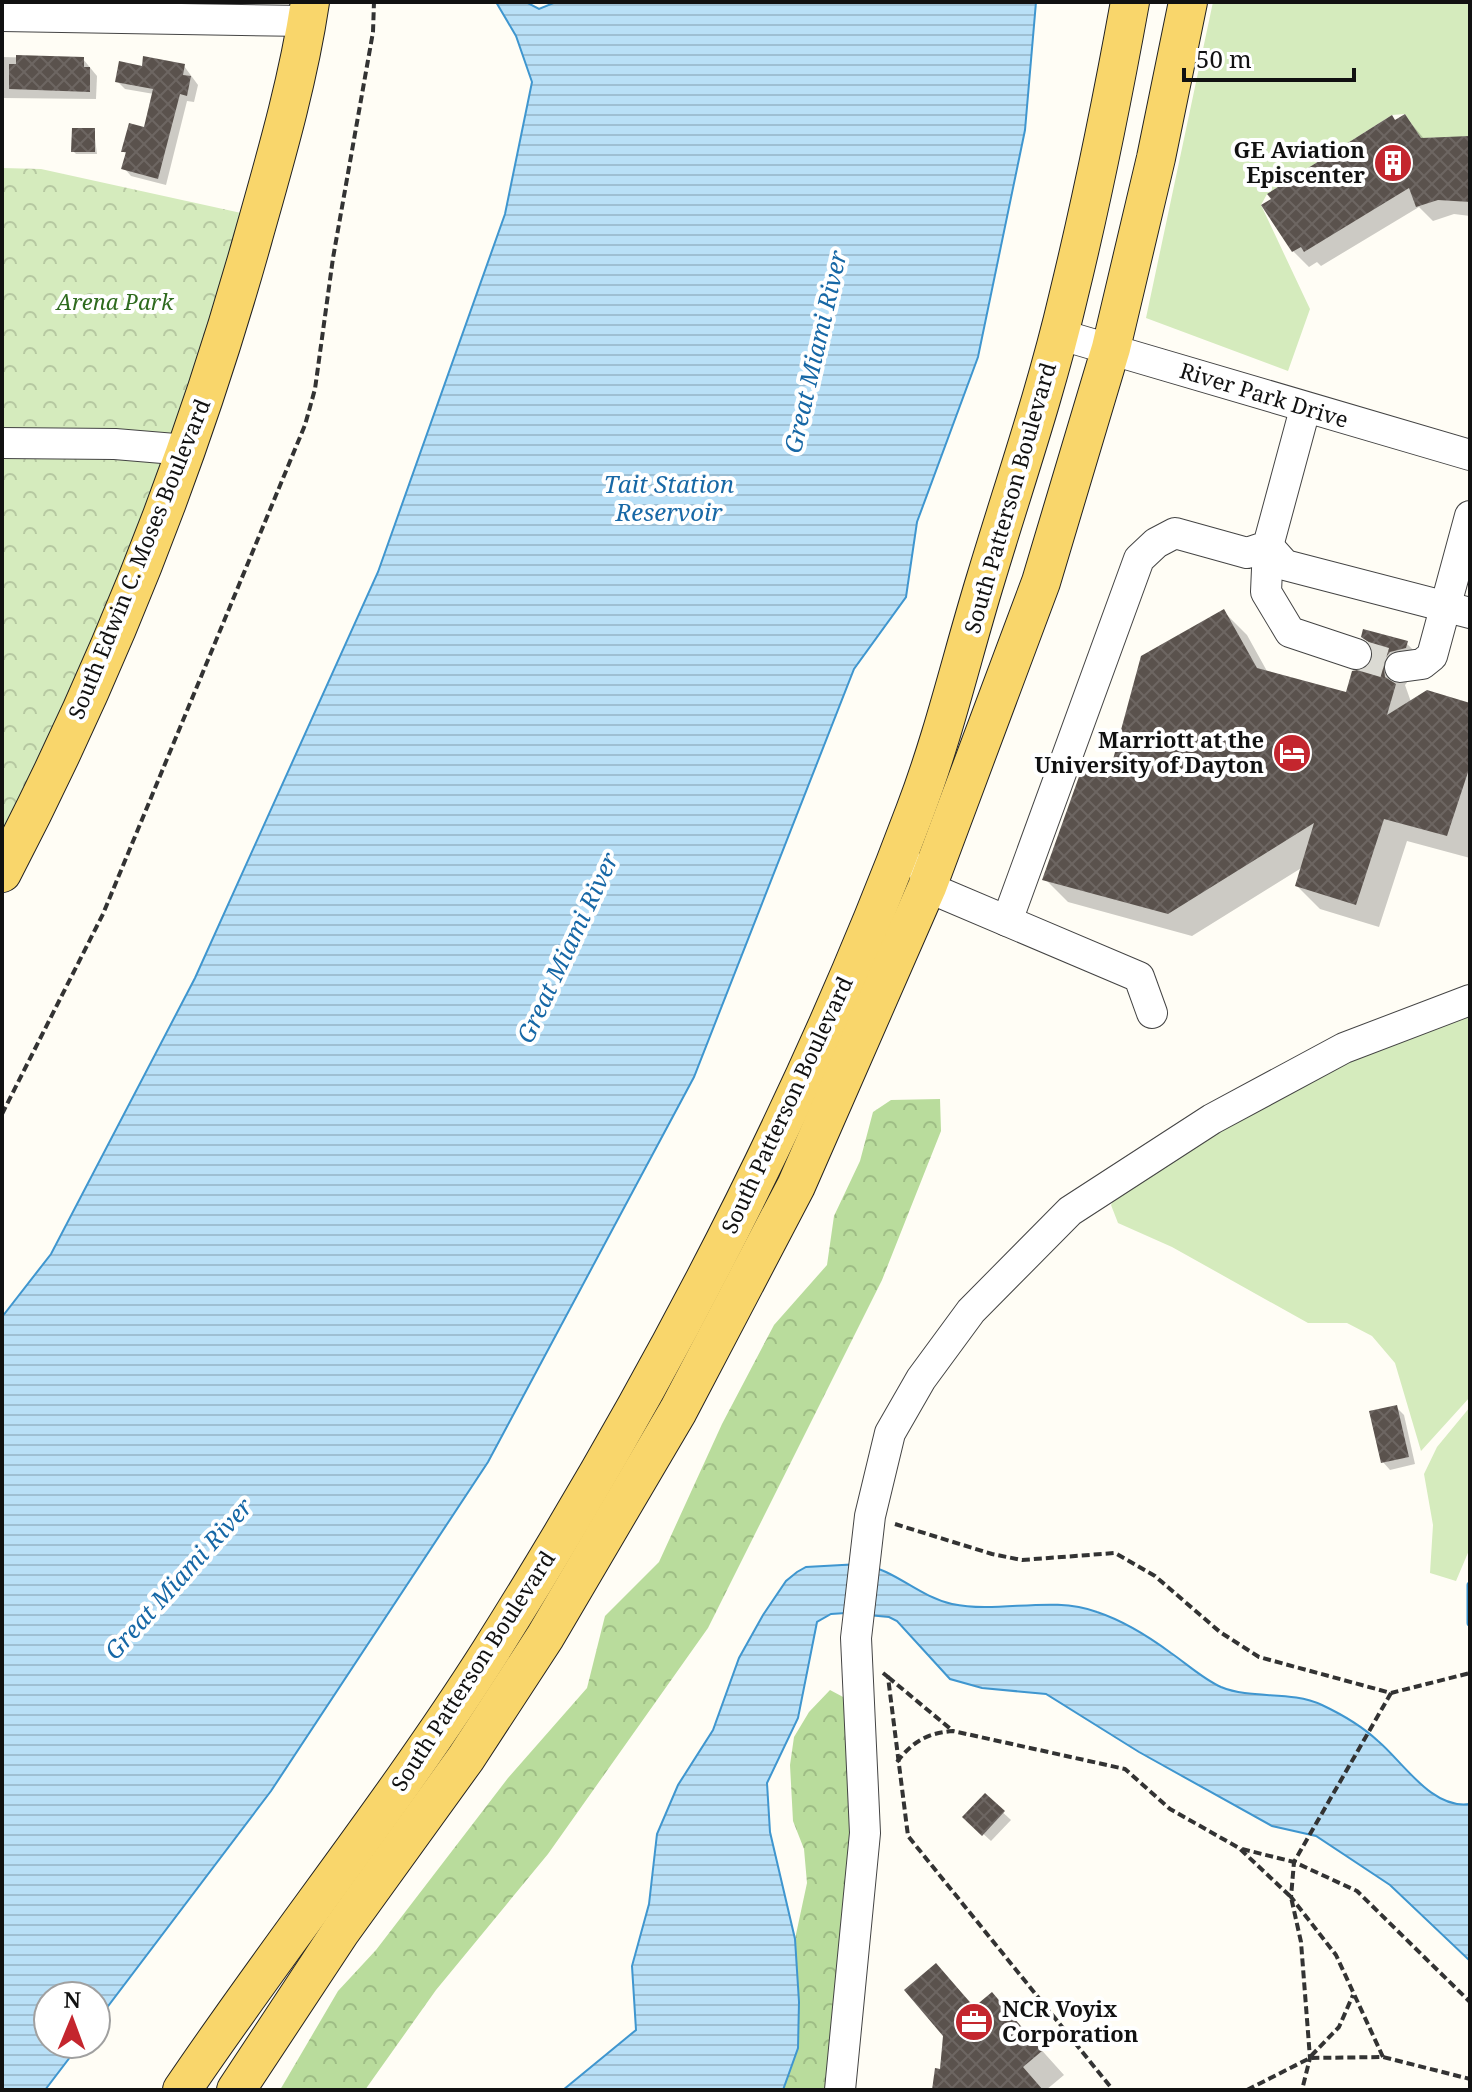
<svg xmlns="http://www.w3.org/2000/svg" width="1472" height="2092" viewBox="0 0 1472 2092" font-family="'Noto Serif',serif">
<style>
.grass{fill:#d5ebbd}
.forest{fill:url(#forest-crowns)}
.park{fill:url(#park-crowns)}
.water{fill:url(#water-rules);stroke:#3f96cf;stroke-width:2}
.shadow{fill:#0003}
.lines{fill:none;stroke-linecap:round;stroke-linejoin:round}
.stream{stroke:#3f96cf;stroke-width:7}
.building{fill:url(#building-cross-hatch)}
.minor-tunnel{stroke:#dbdad3;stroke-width:30;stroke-dasharray:30 15;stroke-linecap:butt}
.minor-casing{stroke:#444;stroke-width:32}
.major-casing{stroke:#222;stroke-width:40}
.path{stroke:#333;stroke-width:4;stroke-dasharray:8 4;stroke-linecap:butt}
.minor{stroke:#fff;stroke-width:30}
.major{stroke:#f9d66b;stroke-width:38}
.labels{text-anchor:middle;stroke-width:8;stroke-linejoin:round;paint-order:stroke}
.poi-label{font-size:22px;font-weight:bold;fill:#111;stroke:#fff;text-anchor:end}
.park-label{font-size:22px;font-style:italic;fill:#2f6b1f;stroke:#fff}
.street-label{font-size:22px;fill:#111;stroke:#fff}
.water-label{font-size:24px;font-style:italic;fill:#1768a6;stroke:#fff}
</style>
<defs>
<pattern id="forest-crowns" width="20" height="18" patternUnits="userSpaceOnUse" patternTransform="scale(2)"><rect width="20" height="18" fill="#b9dc9c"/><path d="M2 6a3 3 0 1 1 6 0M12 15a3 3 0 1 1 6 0" fill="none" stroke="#9ebc85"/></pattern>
<pattern id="park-crowns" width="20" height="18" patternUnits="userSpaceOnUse" patternTransform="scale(2)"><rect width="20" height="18" fill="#d5ebbd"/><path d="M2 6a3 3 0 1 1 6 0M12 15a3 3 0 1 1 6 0" fill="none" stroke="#b6c8a1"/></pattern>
<pattern id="water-rules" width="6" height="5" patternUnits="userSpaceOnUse" patternTransform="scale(2)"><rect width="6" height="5" fill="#b9e0f7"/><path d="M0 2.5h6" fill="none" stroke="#9ebfd3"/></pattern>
<pattern id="building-cross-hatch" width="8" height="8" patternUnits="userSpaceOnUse" patternTransform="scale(2)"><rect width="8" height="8" fill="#5a524d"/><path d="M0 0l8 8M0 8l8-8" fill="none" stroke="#6d6662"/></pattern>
</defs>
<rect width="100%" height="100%" fill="#fffdf5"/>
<!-- grass -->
<g class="grass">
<path d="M 1213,2 L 1470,2 L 1470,137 L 1421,138 L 1405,114 L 1392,115 L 1267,194 L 1261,205 L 1310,309 L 1288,371 L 1146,318 Z"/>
<path d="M 1470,1014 L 1470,1397 L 1421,1451 L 1395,1363 L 1372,1336 L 1347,1323 L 1308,1323 L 1172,1247 L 1118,1223 L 1111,1205 L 1121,1186 L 1347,1059 Z"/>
<path d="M 1470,1407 L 1470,1548 L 1456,1581 L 1430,1573 L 1433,1525 L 1424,1474 L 1437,1447 Z"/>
</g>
<!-- forest -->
<g class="forest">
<path d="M 940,1099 L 941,1131 L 882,1280 L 708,1628 L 548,1854 L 436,1990 L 365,2090 L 280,2090 L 338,1991 L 376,1950 L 508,1778 L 587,1688 L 605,1616 L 659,1562 L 722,1424 L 774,1325 L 827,1265 L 834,1216 L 860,1161 L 873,1112 L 891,1100 Z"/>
<path d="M 830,1690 L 845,1698 L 853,1863 L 828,2090 L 783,2090 L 798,2048 L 795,1939 L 807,1883 L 804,1849 L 793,1821 L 790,1765 L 794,1737 L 809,1712 Z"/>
</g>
<!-- park -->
<path class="park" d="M 2,168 L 41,169 L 259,217 L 2,873 Z"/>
<!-- water -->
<g class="water">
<path d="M 496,2 L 526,2 L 539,9 L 556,2 L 1036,2 L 1025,130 L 978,357 L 917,522 L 906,597 L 854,669 L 694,1077 L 488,1462 L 271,1791 L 96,2022 L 96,1996 L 48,1996 L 48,2044 L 80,2044 L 45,2090 L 2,2090 L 2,1317 L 51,1254 L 195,978 L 378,572 L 505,214 L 532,82 L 516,36 Z"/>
<path d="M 860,1564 C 895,1569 917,1596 952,1604 C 1000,1614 1051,1595 1097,1612 C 1124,1621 1148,1636 1171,1653 C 1187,1664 1203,1679 1221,1687 C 1253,1700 1290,1690 1322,1705 C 1341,1714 1363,1727 1378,1741 C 1403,1762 1432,1810 1470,1804 L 1470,1961 L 1390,1885 L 1316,1836 L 1272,1826 L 1139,1752 L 1046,1694 L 982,1688 L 950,1679 L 897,1621 L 889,1617 L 846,1613 L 831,1614 L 817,1622 L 798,1718 L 767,1783 L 770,1832 L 795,1939 L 799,2002 L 798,2048 L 783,2090 L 563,2090 L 636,2030 L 632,1966 L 649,1904 L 657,1834 L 678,1785 L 713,1730 L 739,1658 L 763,1615 L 786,1581 L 797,1572 L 806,1567 Z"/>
</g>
<!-- shadow -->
<g class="shadow">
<path d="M 2,57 L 83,59 L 97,76 L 96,99 L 2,98 Z"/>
<path d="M 184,66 L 198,85 L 194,102 L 187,101 L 166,185 L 131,176 L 124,168 L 127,155 L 123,151 L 145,129 L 154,94 L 125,89 L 117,81 L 143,68 Z"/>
<path d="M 1405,116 L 1425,140 L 1470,139 L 1470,216 L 1454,214 L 1433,221 L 1419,207 L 1321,266 L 1317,262 L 1309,267 L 1293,251 L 1396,122 Z"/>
<path d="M 94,130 L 97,154 L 76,154 L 73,151 Z"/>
<path d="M 1224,612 L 1247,635 L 1268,673 L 1347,694 L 1375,659 L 1406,643 L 1430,666 L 1413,675 L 1405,685 L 1411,702 L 1470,705 L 1470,858 L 1407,841 L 1379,927 L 1320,909 L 1297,886 L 1303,867 L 1192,936 L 1068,902 L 1045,879 Z"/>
<path d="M 1396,1407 L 1404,1415 L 1415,1464 L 1390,1470 L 1383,1462 Z"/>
<path d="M 985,1796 L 1011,1820 L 991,1841 L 965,1817 Z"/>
<path d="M 936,1966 L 976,2008 L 992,1995 L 1064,2075 L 1046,2090 L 934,2090 L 941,2071 L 945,2035 Z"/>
</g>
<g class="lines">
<!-- stream -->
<path class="stream" d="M 1470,1585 L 1470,1623"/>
</g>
<!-- building -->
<g class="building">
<path d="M 16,55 L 84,57 L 84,67 L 90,67 L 90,92 L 9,89 L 9,64 L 16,64 Z"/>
<path d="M 143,56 L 185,64 L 183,75 L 191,76 L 187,96 L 180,94 L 158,179 L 121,169 L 126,152 L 121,152 L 129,123 L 144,127 L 153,89 L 115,82 L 119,61 L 142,66 Z"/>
<path d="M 1405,114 L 1421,138 L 1470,136 L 1470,202 L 1438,200 L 1416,207 L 1409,188 L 1304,252 L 1301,247 L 1292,252 L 1261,205 L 1271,199 L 1267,194 L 1392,115 L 1395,120 Z"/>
<path d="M 72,128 L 95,128 L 95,152 L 71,152 Z"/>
<path d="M 1224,609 L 1257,668 L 1346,692 L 1352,671 L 1367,668 L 1373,659 L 1370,643 L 1361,637 L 1363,629 L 1408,641 L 1406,648 L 1390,652 L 1383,661 L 1385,677 L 1396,684 L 1387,715 L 1427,690 L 1470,703 L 1470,766 L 1447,836 L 1384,819 L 1356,905 L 1295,886 L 1314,823 L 1168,914 L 1042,880 L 1081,771 L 1108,778 L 1141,656 Z"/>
<path d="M 1397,1405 L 1409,1457 L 1381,1463 L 1369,1411 Z"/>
<path d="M 985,1793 L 1005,1811 L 982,1836 L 962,1817 Z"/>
<path d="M 936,1963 L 974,2007 L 992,1992 L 1042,2051 L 1023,2067 L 1043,2090 L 932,2090 L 935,2068 L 940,2069 L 943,2036 L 904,1990 Z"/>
</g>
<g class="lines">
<!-- minor-tunnel -->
<path class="minor-tunnel" d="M 1356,654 L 1400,667"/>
<defs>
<g id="minor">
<path d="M 2,16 L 307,21"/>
<path d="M 1058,334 L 1470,455"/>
<path d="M 2,443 L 115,444 L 187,450"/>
<path d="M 1268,546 L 1285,565 L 1470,613"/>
<path d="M 1268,546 L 1266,592 L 1290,632 L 1356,654"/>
<path d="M 1400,667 L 1422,664 L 1432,656 L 1470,516"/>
<path d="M 924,868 L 927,887 L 1139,977 L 1152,1013"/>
<path d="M 1007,921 L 1139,559 L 1156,543 L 1175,533 L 1247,553 L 1268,546 L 1305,409"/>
<path d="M 840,2090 L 865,1833 L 856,1638 L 870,1516 L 890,1433 L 921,1379 L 971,1311 L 1070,1211 L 1212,1119 L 1344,1048 L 1470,1000"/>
</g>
<g id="major">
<path d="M 2,873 C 107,672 192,456 253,238 C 275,160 298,82 310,2"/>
<path d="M 182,2090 C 282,1942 394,1803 490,1652 C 657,1387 805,1105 915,811 C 944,735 962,656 986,578 C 1014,485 1046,392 1068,298 C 1092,200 1112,101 1130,2"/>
<path d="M 236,2090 L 341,1931 L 466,1758 L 545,1637 L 678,1411 L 796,1186 L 927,887 L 1041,582 L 1111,348 L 1156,158 L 1188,2"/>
</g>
</defs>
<!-- minor casing -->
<use href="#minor" class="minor-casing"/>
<!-- major casing -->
<use href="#major" class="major-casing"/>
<!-- path -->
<g class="path">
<path d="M 2,1114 L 103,914 L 305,425 L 315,389 L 333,258 L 373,32 L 374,2"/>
<path d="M 895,1524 L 992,1554 L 1022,1560 L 1115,1553 L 1155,1576 L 1220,1632 L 1259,1657 L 1391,1693 L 1470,1673"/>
<path d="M 883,1673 L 888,1677 L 908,1836 L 1113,2090"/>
<path d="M 888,1677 L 953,1731"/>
<path d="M 897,1762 C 912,1742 927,1733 953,1731 L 1125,1769 L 1170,1809 L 1239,1848 L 1291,1897 L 1301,1942 L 1310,2058 L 1302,2090"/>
<path d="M 1242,1849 L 1294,1862 L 1357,1891 L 1470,2002"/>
<path d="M 1311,2056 L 1339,2027 L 1353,1995"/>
<path d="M 1383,2057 L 1336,1955 L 1291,1897 L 1294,1862 L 1391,1693"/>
<path d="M 1247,2090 L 1310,2058 L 1383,2057 L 1470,2079"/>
</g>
<!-- minor -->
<use href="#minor" class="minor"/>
<!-- major -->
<use href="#major" class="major"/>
</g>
<!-- icons -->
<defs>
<symbol id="building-disc" viewBox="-11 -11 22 22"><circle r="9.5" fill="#c4262e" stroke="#fff"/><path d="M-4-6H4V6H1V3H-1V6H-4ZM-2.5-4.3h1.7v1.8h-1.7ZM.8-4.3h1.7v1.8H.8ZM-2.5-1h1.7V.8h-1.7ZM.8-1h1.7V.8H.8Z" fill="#fff"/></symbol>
<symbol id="hotel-disc" viewBox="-11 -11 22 22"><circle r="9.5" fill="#c4262e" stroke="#fff"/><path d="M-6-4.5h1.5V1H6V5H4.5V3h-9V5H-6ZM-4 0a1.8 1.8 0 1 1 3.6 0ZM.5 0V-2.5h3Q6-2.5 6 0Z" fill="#fff"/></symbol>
<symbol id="office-disc" viewBox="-11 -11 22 22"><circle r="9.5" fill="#c4262e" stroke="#fff"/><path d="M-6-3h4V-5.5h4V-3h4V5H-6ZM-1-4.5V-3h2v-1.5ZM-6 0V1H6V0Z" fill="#fff"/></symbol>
</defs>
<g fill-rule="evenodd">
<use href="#building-disc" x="1371" y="141" width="44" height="44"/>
<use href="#hotel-disc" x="1270" y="731" width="44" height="44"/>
<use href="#office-disc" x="952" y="2000" width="44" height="44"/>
</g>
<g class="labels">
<!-- poi labels -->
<g class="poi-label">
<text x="1365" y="158">GE Aviation<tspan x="1365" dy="25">Episcenter</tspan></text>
<text x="1264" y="748">Marriott at the<tspan x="1264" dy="25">University of Dayton</tspan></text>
<text x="1002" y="2017" text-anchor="start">NCR Voyix<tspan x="1002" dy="25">Corporation</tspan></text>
</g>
<!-- park labels -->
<g class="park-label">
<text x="115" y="310">Arena Park</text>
</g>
<!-- street labels -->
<g class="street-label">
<text transform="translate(1264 395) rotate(17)" y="8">River Park Drive</text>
<text transform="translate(1010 498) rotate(-74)" y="8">South Patterson Boulevard</text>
<text transform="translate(139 559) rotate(-68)" y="8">South Edwin C. Moses Boulevard</text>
<text transform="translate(787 1105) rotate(-65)" y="8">South Patterson Boulevard</text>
<text transform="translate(473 1671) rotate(-57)" y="8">South Patterson Boulevard</text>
</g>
<!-- water labels -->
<g class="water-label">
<text transform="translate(816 352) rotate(-77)" y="8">Great Miami River</text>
<text x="669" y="493">Tait Station<tspan x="669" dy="28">Reservoir</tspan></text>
<text transform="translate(568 948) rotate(-65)" y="8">Great Miami River</text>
<text transform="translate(179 1579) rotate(-48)" y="8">Great Miami River</text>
</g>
</g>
<!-- border -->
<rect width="1472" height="2092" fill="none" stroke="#111111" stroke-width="8"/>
<!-- north arrow -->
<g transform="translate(72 2020) rotate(1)"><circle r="38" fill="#ffffff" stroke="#a0a0a0" stroke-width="2"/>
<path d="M0-6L14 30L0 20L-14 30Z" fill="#c4262e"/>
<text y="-12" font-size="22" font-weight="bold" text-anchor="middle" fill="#111111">N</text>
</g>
<!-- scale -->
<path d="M1184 68v12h170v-12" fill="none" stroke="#111111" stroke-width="4"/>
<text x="1196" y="68" font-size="24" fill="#111111" stroke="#ffffff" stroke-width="6" paint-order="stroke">50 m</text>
</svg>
